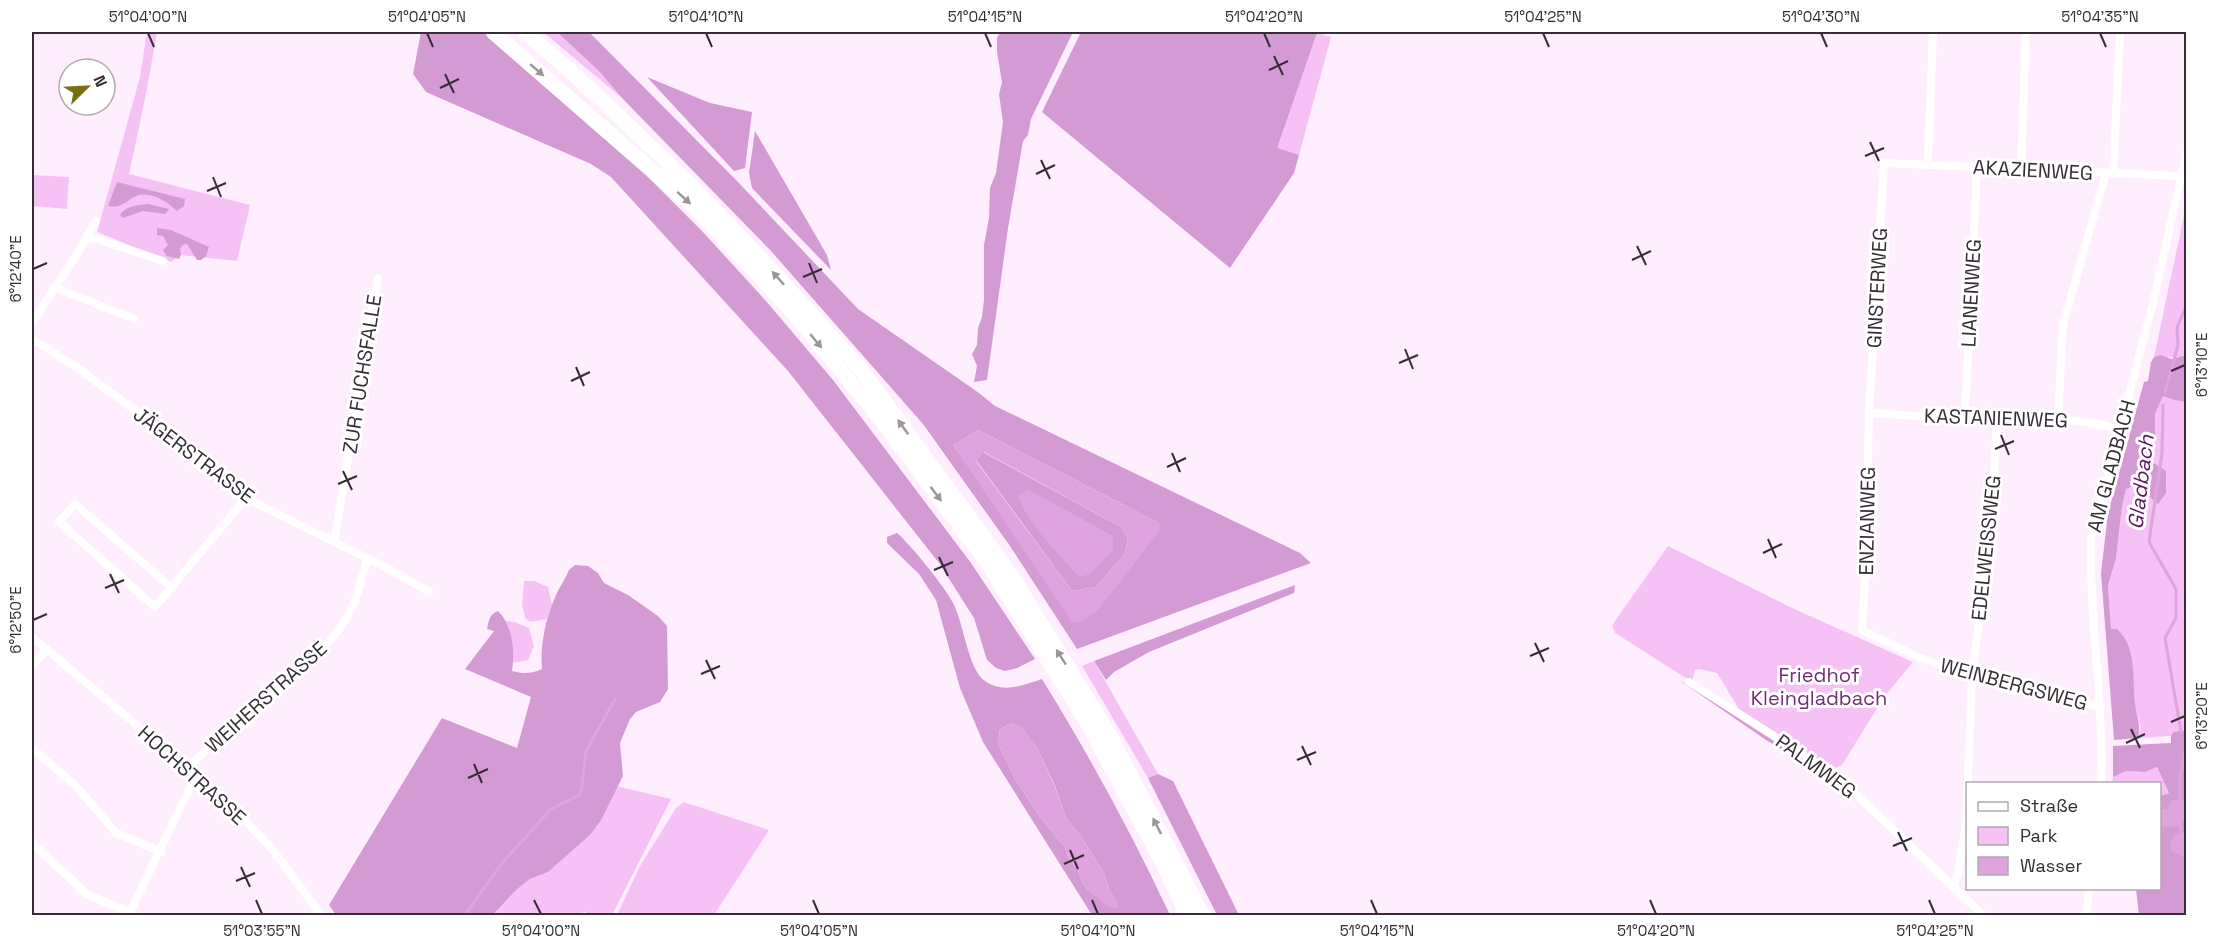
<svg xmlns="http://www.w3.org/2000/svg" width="2218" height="947" viewBox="0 0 2218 947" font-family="'Space Grotesk',sans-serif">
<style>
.green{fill:#f6c2f5}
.forest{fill:#d49ad3;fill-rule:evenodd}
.water{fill:#dfa4de;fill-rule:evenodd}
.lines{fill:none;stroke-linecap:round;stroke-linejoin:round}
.stream{stroke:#dfa4de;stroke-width:3}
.minor{stroke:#fff;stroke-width:8}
.motorway{stroke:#fff;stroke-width:15}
.oneway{fill:#9a969a}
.ticks{fill:none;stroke:#352d35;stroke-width:2}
.labels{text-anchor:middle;stroke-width:6;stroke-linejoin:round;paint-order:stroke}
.street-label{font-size:20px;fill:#352d35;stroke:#fff}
.park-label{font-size:20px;fill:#722d73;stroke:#fff}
.water-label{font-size:21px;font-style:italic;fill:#5a155c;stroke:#fff}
.neatline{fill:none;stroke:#352d35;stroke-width:2}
.ticks-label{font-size:15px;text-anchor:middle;fill:#352d35}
</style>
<rect width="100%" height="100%" fill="#ffeefe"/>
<!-- green -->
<g class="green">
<path d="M 147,32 L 157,32 L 146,94 L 129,174 L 250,205 L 237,261 L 180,255 L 171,262 L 97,232 L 140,77 Z"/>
<path d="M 543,32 L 557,32 L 601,72 L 622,98 Z"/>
<path d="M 1317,33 L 1331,37 L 1299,155 L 1276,149 Z"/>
<path d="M 32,175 L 69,177 L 67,209 L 32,206 Z"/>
<path d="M 2186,206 L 2186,355 C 2173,361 2167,354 2154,357 Z"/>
<path d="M 2163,396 L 2174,400 L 2186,402 L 2186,730 L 2173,732 L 2171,736 L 2138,738 L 2141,727 L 2111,629 L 2108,585 L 2116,559 L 2122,506 L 2126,489 L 2136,485 L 2142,489 L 2147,459 L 2155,440 L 2155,414 Z"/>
<path d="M 1668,546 L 1792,608 L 1913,662 L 1884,697 L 1842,765 L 1833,769 L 1739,709 L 1717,673 L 1699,669 L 1695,670 L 1692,682 L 1615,633 L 1612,626 L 1617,618 Z"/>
<path d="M 524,581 L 534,581 L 548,587 L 552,605 L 547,619 L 530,622 L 525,618 L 522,605 Z"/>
<path d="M 505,621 L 515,622 L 529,628 L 534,646 L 528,660 L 512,663 Z"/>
<path d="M 1094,661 L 1158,774 L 1148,778 L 1082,666 Z"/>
<path d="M 2157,767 L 2169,793 L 2160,796 L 2160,784 L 2112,784 L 2113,777 L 2126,771 L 2145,772 Z"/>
<path d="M 616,786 L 671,799 L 612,915 L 589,915 L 584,911 L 581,916 L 493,916 L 516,890 L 530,879 L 548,872 L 590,835 Z"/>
<path d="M 684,802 L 769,830 L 714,915 L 617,915 L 640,866 L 676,808 Z"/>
</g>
<!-- forest -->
<g class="forest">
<path d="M 421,32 L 485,32 L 579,111 L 635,164 L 702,231 L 766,301 L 833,380 L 971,563 L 1035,659 L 1017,668 L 1005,671 L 996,668 L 987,660 L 974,618 L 939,563 L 788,371 L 611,177 L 591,164 L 426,92 L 413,74 Z"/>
<path d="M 557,32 L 589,32 L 738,182 L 858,309 L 979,393 L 995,406 L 1300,553 L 1311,563 L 1077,649 L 1010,546 L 923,424 L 771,251 L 622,98 L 600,72 ZM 978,430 L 1159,523 L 1079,623 L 953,445 Z"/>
<path d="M 1000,32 L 1073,32 L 1031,119 L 1028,135 L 1023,141 L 1008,228 L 987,380 L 974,382 L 977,366 L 972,354 L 977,345 L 978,328 L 982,317 L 984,300 L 984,245 L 989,218 L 990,188 L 996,173 L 1003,122 L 999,94 L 1002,82 L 997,52 L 997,38 Z"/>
<path d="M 1081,32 L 1317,33 L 1277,148 L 1299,155 L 1294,173 L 1230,268 L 1042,112 Z"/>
<path d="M 647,77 L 710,103 L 752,112 L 745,168 L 734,171 Z"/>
<path d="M 755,131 L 827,255 L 831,270 L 752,188 L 749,173 Z"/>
<path d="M 117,182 L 185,199 L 184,206 L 177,211 C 167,201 148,189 134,197 C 125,202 120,209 108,206 Z"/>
<path d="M 148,204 L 169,209 L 165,214 L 143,211 L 123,218 L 120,215 C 125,206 138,205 148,204 Z"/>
<path d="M 157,228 L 171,230 L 209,247 L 206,256 L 201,260 L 197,260 L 187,244 L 182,245 L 180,249 L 181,255 L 179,259 L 167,256 L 163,250 L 168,245 L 163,236 L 157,235 Z"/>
<path d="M 2161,355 L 2172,359 L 2186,355 L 2186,402 L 2174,400 L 2163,396 L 2155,414 L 2155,440 L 2147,459 L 2166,471 L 2166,493 L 2158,504 L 2136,485 L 2126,489 L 2122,506 L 2116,559 L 2108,585 L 2111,629 L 2117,629 C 2139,649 2131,683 2136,710 C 2138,721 2141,726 2138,738 L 2114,740 L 2101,573 L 2108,513 L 2144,382 L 2148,381 L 2151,362 L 2154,357 Z"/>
<path d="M 983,452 L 1121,527 L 1128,538 L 1125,553 L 1096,587 L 1072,591 L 976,460 Z"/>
<path d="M 897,533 C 911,545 946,588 954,605 C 964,625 968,669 985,681 C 1004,694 1023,685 1042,679 C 1089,755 1132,834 1170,915 L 1092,915 L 983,742 L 960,688 L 936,600 L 919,574 L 887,543 L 887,537 ZM 1012,723 L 1036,746 L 1055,786 L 1066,818 L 1080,835 L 1104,873 L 1109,889 L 1117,903 L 1097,897 L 1087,889 L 1081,880 L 1078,870 L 1068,857 L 1065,847 L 1040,817 L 1014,777 L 998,743 L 1000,729 Z"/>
<path d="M 575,565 L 588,566 L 598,573 L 604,583 L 628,595 L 658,616 L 667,626 L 668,689 L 660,702 L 636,712 L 630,719 L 620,743 L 623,776 L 601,820 L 590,835 L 548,872 L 530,879 L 516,890 L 493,915 L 336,915 L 329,905 L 442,718 L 517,748 L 531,697 L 465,669 L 494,631 L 487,629 C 489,620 489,615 498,611 C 513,626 515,651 512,671 C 523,674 532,674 542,669 C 540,647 545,621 554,600 C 558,589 565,580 569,570 Z"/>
<path d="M 1295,585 L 1294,593 L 1149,652 L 1114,672 L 1106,680 L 1094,661 Z"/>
<path d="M 1679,680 L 1724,706 L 1839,782 L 1833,781 L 1766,740 Z"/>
<path d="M 2186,730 L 2186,915 L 2139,915 L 2136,889 L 2160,888 L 2160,796 L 2169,793 L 2157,767 L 2145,772 L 2126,771 L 2113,777 L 2113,746 L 2171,743 L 2171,736 L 2173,732 Z"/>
<path d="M 1158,774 L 1173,781 L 1239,915 L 1217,915 L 1148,778 Z"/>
</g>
<!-- water -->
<g class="water">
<path d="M 978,430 L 1159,523 L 1161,529 L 1098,610 L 1079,623 L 1072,622 L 953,445 ZM 984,452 L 1121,527 L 1128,538 L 1125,553 L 1096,587 L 1072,591 L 976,461 Z"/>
<path d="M 1027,489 L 1113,536 L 1113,550 L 1090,574 L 1079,577 C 1059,554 1028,525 1018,496 Z"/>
<path d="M 1012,723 L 1022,726 L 1036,746 L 1055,787 L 1066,818 L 1080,835 L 1104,873 L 1109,889 L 1117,903 L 1118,909 L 1107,906 L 1087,889 L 1081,880 L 1078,870 L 1068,857 L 1065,847 L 1040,817 L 1014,777 L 998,743 L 1000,729 Z"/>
<path d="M 2160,799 L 2163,809 L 2168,809 L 2171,800 L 2186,800 L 2186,819 L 2176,827 L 2160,826 Z"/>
<path d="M 2184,832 L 2186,833 L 2186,856 L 2182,856 L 2171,851 L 2170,843 L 2175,834 Z"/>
</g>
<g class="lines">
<!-- stream -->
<g class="stream">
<path d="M 2165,393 L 2178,345 L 2177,328 L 2186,306"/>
<path d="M 2163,405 L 2162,453 L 2149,542 L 2176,589 L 2176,618 L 2165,638 L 2181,732"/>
<path d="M 2180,803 L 2180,777 L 2185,752"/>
<path d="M 2180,822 L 2181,836"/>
<path d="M 464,916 L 503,862 L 551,809 L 581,794 L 586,751 L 615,699"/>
</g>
<!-- minor -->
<g class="minor">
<path d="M 1928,165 L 1933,32"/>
<path d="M 2021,169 L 2026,32"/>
<path d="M 2113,174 L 2120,32"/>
<path d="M 87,236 L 163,261"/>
<path d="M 54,287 L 134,319"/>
<path d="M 32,323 L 79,251 L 96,221"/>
<path d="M 32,339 L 79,369 L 148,420 L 246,498 L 391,570 L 429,592"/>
<path d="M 1869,413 C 1901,415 1933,418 1966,418 C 2018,420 2071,414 2121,430"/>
<path d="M 1965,418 L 1977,167"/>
<path d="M 2058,419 L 2063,325 L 2106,173"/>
<path d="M 334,542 L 378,278"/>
<path d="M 172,588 L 75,504 L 59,522 L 155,607 L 246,498"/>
<path d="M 32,637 L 196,775 L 242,817 L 272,849 L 322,916"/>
<path d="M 32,666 L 47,649"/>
<path d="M 1689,682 L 1838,777 L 1984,916"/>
<path d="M 2101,707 L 1972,676 L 1920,658 L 1862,630 L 1866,564 L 1869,413 L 1884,163 L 2181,176"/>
<path d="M 32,748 L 77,787 L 116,833 L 161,852"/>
<path d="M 188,768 C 237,716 313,677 348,615 C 358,598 362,578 367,559"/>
<path d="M 2101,784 C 2104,702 2089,621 2091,540 L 2154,299 L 2186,154"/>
<path d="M 32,843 L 88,895 L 130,912 L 196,775"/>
<path d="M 1954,885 L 1958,872 L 1966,825 L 1972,676 L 1991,529 L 1997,418"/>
<path d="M 2086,916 L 2089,888"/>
</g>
<!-- motorway -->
<g class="motorway">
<path d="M 493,32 L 694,207 L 791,310 L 875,412 L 987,562 L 1085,719 L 1163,863 L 1187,916"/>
<path d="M 525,32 L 573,73 L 692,186 L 764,262 L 860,368 L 1009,572 L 1110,736 L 1203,916"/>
</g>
</g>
<!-- one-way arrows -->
<defs><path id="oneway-solid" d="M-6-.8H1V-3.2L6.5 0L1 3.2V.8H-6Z" transform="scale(1.5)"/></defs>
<g class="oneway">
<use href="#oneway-solid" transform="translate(537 70) rotate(41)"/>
<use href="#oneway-solid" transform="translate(684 198) rotate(42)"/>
<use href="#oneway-solid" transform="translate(778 278) rotate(-132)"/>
<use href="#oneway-solid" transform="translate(816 341) rotate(50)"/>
<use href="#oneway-solid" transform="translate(903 427) rotate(-126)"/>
<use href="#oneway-solid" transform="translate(936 494) rotate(53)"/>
<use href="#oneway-solid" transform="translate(1061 657) rotate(-122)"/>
<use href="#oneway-solid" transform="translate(1157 826) rotate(-117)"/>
</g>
<!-- ticks -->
<path class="ticks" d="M 148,33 L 154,47M 427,33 L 433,47M 706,33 L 712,47M 985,33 L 991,47M 1264,33 L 1270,47M 1543,33 L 1549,47M 1821,33 L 1827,47M 2100,33 L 2106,47M 1274,56 L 1283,75M 1269,70 L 1288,61M 445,74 L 454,93M 440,88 L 459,79M 1870,142 L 1879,161M 1865,156 L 1884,148M 1041,160 L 1050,179M 1036,174 L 1055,165M 213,177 L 221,197M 207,191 L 226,183M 1637,246 L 1646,265M 1632,260 L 1651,251M 809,263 L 817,283M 33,269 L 47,263M 803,277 L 822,269M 1405,349 L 1413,369M 1399,363 L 1418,355M 576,367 L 584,386M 2171,371 L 2185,365M 571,381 L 590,372M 2001,435 L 2009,455M 1995,449 L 2014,441M 1172,453 L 1180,472M 1167,467 L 1186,458M 343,471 L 352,490M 338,484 L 357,476M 1768,539 L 1776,558M 1763,553 L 1782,544M 939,557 L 948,576M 934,570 L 953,562M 110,574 L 119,593M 105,588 L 124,580M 33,620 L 47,614M 1535,643 L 1544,662M 1530,656 L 1549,648M 706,660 L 715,679M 701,674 L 720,666M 2171,722 L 2185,716M 2131,729 L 2140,748M 2126,743 L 2145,734M 1302,746 L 1311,765M 1297,760 L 1316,752M 474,764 L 482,783M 468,778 L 488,769M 1898,832 L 1907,851M 1893,846 L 1912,838M 1070,850 L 1078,869M 1064,864 L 1084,855M 241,867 L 250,887M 236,881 L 255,873M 256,900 L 262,914M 534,900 L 541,914M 813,900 L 819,914M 1092,900 L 1098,914M 1371,900 L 1377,914M 1650,900 L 1656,914M 1929,900 L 1935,914"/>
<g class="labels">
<!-- street labels -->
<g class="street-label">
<text transform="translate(2033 170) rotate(3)" y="7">AKAZIENWEG</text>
<text transform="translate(1877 288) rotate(-87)" y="7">GINSTERWEG</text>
<text transform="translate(1971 293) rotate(-87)" y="7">LIANENWEG</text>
<text transform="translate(362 374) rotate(-81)" y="7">ZUR FUCHSFALLE</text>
<text transform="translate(1996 418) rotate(2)" y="7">KASTANIENWEG</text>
<text transform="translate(194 455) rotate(37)" y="7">JÄGERSTRASSE</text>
<text transform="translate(2111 466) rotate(-75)" y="7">AM GLADBACH</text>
<text transform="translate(1867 521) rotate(-89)" y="7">ENZIANWEG</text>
<text transform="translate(1986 548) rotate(-84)" y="7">EDELWEISSWEG</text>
<text transform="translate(2014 684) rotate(15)" y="7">WEINBERGSWEG</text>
<text transform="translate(266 697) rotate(-42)" y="7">WEIHERSTRASSE</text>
<text transform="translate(1816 766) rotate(36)" y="7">PALMWEG</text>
<text transform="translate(192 775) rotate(42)" y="7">HOCHSTRASSE</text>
</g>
<!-- park labels -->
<g class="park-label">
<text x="1819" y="682">Friedhof<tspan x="1819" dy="23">Kleingladbach</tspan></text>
</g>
<!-- water labels -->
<g class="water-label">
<text transform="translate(2141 482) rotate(-83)" y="7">Gladbach</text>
</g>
</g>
<!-- border -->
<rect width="2218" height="947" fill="none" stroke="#ffffff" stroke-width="66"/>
<!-- legend -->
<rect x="1966" y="782" width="195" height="108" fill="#ffffff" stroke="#aeabae" stroke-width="1.5"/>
<rect x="1978" y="802" width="30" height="9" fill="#ffffff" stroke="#aeabae" stroke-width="1.5"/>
<text x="2020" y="812" font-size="18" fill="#352d35">Straße</text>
<rect x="1978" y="827" width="30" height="18" fill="#f6c2f5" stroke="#aeabae" stroke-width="1.5"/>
<text x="2020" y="842" font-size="18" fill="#352d35">Park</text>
<rect x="1978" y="857" width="30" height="18" fill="#dfa4de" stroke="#aeabae" stroke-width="1.5"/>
<text x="2020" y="872" font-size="18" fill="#352d35">Wasser</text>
<!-- north arrow -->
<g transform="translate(87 87) rotate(66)"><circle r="28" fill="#ffffff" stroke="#aeabae" stroke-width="1.5"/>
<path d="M0-4.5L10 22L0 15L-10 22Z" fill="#7a6f0e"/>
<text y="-9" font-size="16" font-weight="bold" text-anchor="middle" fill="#352d35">N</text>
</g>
<rect x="33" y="33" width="2152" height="881" class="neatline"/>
<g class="ticks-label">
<text x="148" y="22">51°04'00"N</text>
<text x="427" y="22">51°04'05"N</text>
<text x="706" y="22">51°04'10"N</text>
<text x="985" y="22">51°04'15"N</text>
<text x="1264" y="22">51°04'20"N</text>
<text x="1543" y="22">51°04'25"N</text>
<text x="1821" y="22">51°04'30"N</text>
<text x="2100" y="22">51°04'35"N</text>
<text transform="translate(16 269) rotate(-90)" y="5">6°12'40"E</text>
<text transform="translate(2202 365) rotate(-90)" y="5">6°13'10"E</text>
<text transform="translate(16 620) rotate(-90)" y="5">6°12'50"E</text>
<text transform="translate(2202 716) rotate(-90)" y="5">6°13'20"E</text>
<text x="262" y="936">51°03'55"N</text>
<text x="541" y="936">51°04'00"N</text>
<text x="819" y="936">51°04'05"N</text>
<text x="1098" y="936">51°04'10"N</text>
<text x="1377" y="936">51°04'15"N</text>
<text x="1656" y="936">51°04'20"N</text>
<text x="1935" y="936">51°04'25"N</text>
</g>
</svg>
